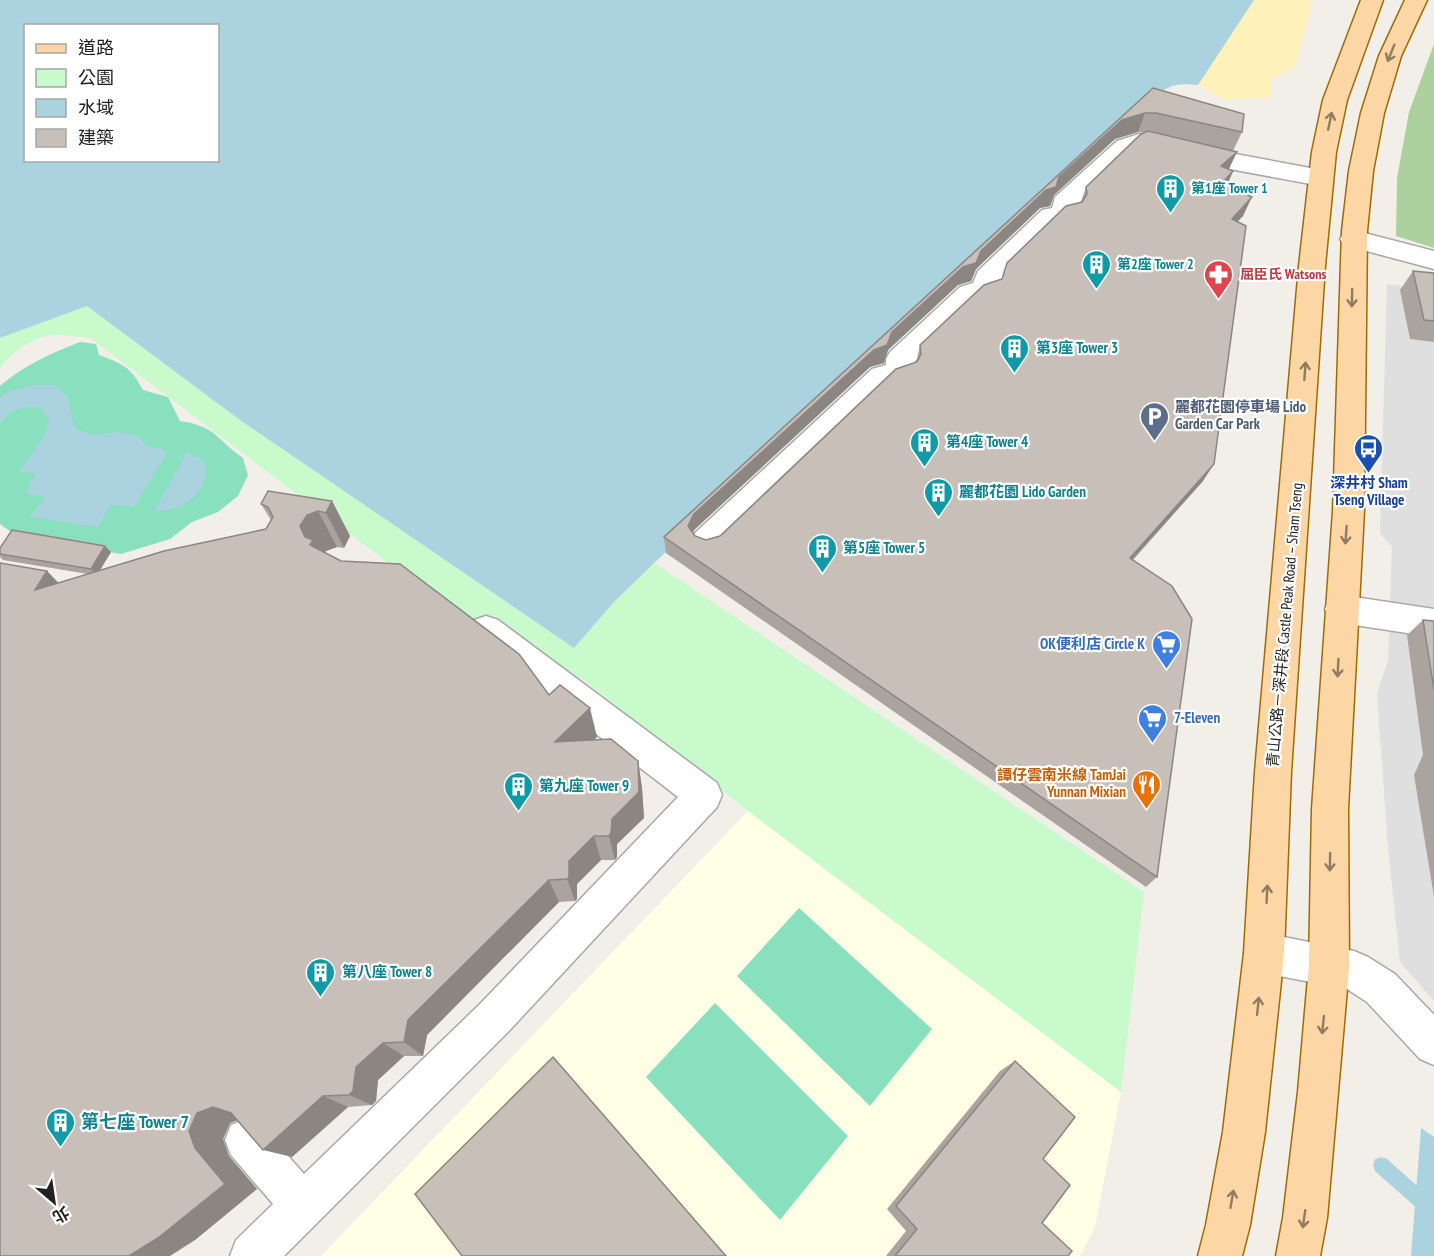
<svg xmlns="http://www.w3.org/2000/svg" width="1434" height="1256" viewBox="0 0 1434 1256" font-family="'PT Sans Narrow','Noto Sans TC',sans-serif">
<style>
.residential{fill:#e0dfdf}
.education{fill:#ffffe5}
.forest{fill:#add19e}
.sand{fill:#fff1ba}
.park{fill:#c8facc}
.pitch{fill:#88e0be}
.water{fill:#aad3df;fill-rule:evenodd}
.lines{fill:none;stroke-linecap:round;stroke-linejoin:round}
.stream{fill:#aad3df;fill-rule:evenodd}
.minor-casing{stroke:#a9a9a9;stroke-width:3}
.major-casing{stroke:#a06b00;stroke-width:3}
.minor{fill:#fff;fill-rule:evenodd}
.major{fill:#fcd6a4;fill-rule:evenodd}
.wall{fill:#aba49e;fill-rule:evenodd}
.shaded-wall{fill:#8b8681}
.building{fill:#c7bfb8;stroke:#8b8681;stroke-width:1.5}
.oneway{stroke:#8f7c63}
.labels{text-anchor:middle;stroke-width:4.5;stroke-linejoin:round;paint-order:stroke}
.far-culture-label{font-size:14px;font-weight:bold;fill:#0d838f;stroke:#fff;text-anchor:start}
.far-health-label{font-size:14px;font-weight:bold;fill:#be3a42;stroke:#fff;text-anchor:start}
.culture-label{font-size:15px;font-weight:bold;fill:#0d838f;stroke:#fff;text-anchor:start}
.service-label{font-size:15px;font-weight:bold;fill:#4e5e75;stroke:#fff;text-anchor:start}
.transit-label{font-size:15px;font-weight:bold;fill:#164399;stroke:#fff}
.street-label{font-size:15px;fill:#222;stroke:#fff}
.shop-label{font-size:15px;font-weight:bold;fill:#366cbe;stroke:#fff;text-anchor:end}
.food-label{font-size:15px;font-weight:bold;fill:#c56008;stroke:#fff;text-anchor:end}
.near-culture-label{font-size:18px;font-weight:bold;fill:#0d838f;stroke:#fff;text-anchor:start}
</style>
<rect width="100%" height="100%" fill="#f2efe9"/>
<!-- residential -->
<path class="residential" d="M 1387,284 L 1434,290 L 1434,1001 L 1400,962 L 1388,848 L 1377,694 L 1388,660 L 1392,547 L 1380,533 Z"/>
<!-- education -->
<path class="education" d="M 748,811 L 1121,1092 L 1095,1227 L 1080,1256 L 321,1256 Z"/>
<!-- forest -->
<path class="forest" d="M 1434,44 L 1434,248 L 1396,236 L 1397,178 L 1409,112 Z"/>
<!-- sand -->
<path class="sand" d="M 1254,0 L 1309,0 L 1312,3 L 1296,66 L 1272,79 L 1272,97 L 1225,100 L 1198,85 Z"/>
<!-- park -->
<path class="park" d="M 87,306 L 240,420 L 574,648 L 614,602 L 654,563 L 1144,892 L 1121,1092 L 748,811 L 580,677 L 559,696 L 419,586 L 89,337 C 77,338 68,335 56,335 C 35,335 11,352 0,368 L 0,338 Z"/>
<!-- pitch -->
<g class="pitch">
<path d="M 80,342 L 96,344 L 99,355 C 123,364 131,367 143,390 L 168,397 L 180,421 C 216,426 216,439 243,458 L 248,475 L 238,496 L 218,512 L 192,522 L 170,539 L 121,554 L 18,537 L 0,524 L 0,386 C 23,366 51,353 80,342 Z"/>
<path d="M 799,908 L 932,1029 L 870,1106 L 737,976 Z"/>
<path d="M 715,1003 L 848,1136 L 780,1220 L 646,1077 Z"/>
</g>
<!-- water -->
<g class="water">
<path d="M 0,0 L 1254,0 L 1198,85 C 1172,82 1162,88 1146,107 L 654,563 L 614,602 L 574,648 L 240,420 L 87,306 L 0,338 ZM 26,26 L 218,26 L 218,160 L 26,160 Z"/>
<path d="M 32,385 L 54,385 L 67,396 L 75,429 L 95,435 L 116,432 L 136,435 L 148,447 L 162,449 L 167,453 L 134,507 L 111,505 L 98,527 L 30,517 L 45,497 L 25,493 L 36,473 L 19,472 L 41,441 L 49,421 L 42,408 C 25,406 10,408 0,424 L 0,397 L 8,392 Z"/>
<path d="M 187,452 L 201,459 L 207,471 C 200,501 183,508 154,512 Z"/>
<path d="M 1421,1128 L 1434,1137 L 1434,1256 L 1411,1256 Z"/>
</g>
<g class="lines">
<!-- stream -->
<path class="stream" d="M 1381,1157 L 1387,1159 L 1434,1201 L 1434,1220 L 1428,1218 L 1375,1171 L 1373,1165 L 1375,1159 Z"/>
<defs>
<g id="minor">
<path d="M 1139,134 L 1149,134 L 1219,151 L 1321,170 L 1330,172 L 1333,178 L 1330,184 L 1321,186 L 1219,167 L 1141,148 L 1133,151 L 1077,205 L 1078,213 L 1074,219 L 1059,223 L 1000,280 L 999,289 L 995,296 L 978,301 L 914,362 L 915,372 L 911,379 L 891,385 L 718,550 L 707,554 L 696,550 L 691,541 L 696,532 L 872,369 L 886,365 L 886,359 L 890,352 L 960,287 L 973,283 L 978,271 L 1042,210 L 1052,208 L 1055,197 L 1117,141 Z"/>
<path d="M 1353,230 L 1434,251 L 1434,269 L 1344,245 L 1340,239 L 1344,233 Z"/>
<path d="M 1341,595 L 1434,609 L 1434,637 L 1341,623 L 1329,619 L 1325,609 L 1329,599 Z"/>
<path d="M 486,616 L 498,620 L 717,783 L 722,795 L 717,807 L 508,1032 L 284,1256 L 230,1256 L 236,1240 L 273,1204 L 231,1155 L 225,1140 L 231,1125 L 246,1119 L 261,1125 L 304,1174 L 480,1004 L 678,797 L 474,640 L 469,630 L 474,620 Z"/>
<path d="M 1264,933 L 1354,951 L 1368,957 L 1395,974 L 1434,1015 L 1434,1065 L 1420,1059 L 1367,1002 L 1347,989 L 1264,973 L 1250,967 L 1244,953 L 1250,939 Z"/>
</g>
<g id="major">
<path d="M 1361,0 L 1383,0 L 1347,100 L 1336,152 L 1325,266 L 1291,772 L 1284,953 L 1265,1132 L 1250,1225 L 1242,1256 L 1198,1256 L 1206,1225 L 1223,1132 L 1244,953 L 1255,772 L 1299,266 L 1312,152 L 1323,100 Z"/>
<path d="M 1405,0 L 1427,0 L 1401,56 L 1384,113 L 1373,171 L 1367,231 L 1364,511 L 1348,809 L 1349,966 L 1327,1218 L 1320,1256 L 1276,1256 L 1283,1218 L 1298,1092 L 1309,966 L 1312,809 L 1333,511 L 1342,231 L 1349,171 L 1361,113 L 1379,56 Z"/>
</g>
</defs>
<!-- minor casing -->
<use href="#minor" class="minor-casing"/>
<!-- major casing -->
<use href="#major" class="major-casing"/>
<!-- minor -->
<use href="#minor" class="minor"/>
<!-- major -->
<use href="#major" class="major"/>
</g>
<!-- wall -->
<g class="wall">
<path d="M 1153,88 L 1242,132 L 1233,151 L 1229,169 L 1233,171 L 1227,185 L 1243,216 L 1237,222 L 1203,481 L 1133,560 L 1157,877 L 1146,887 L 666,553 L 664,537 ZM 1138,132 L 1147,132 L 1086,187 L 1081,202 L 1002,279 L 920,345 L 916,363 L 720,536 L 706,540 L 695,536 L 693,533 L 694,530 L 870,367 L 884,363 L 888,350 L 958,285 L 971,281 L 976,269 L 1040,208 L 1050,206 L 1054,195 L 1115,139 Z"/>
<path d="M 1413,271 L 1434,273 L 1434,342 L 1410,339 L 1400,290 Z"/>
<path d="M 332,501 L 350,536 L 344,548 L 337,547 L 326,551 L 325,553 L 549,695 L 597,737 L 594,740 L 638,761 L 642,788 L 644,818 L 617,844 L 617,857 L 615,860 L 601,860 L 577,884 L 577,899 L 575,901 L 559,902 L 427,1035 L 423,1056 L 404,1056 L 378,1080 L 376,1101 L 372,1105 L 348,1107 L 292,1157 L 237,1120 L 230,1123 L 223,1139 L 229,1156 L 257,1189 L 195,1240 L 59,583 L 88,574 L 3,560 L 0,557 L 0,548 L 105,546 L 111,552 L 100,570 L 266,529 L 271,520 L 261,504 Z"/>
<path d="M 1423,620 L 1434,621 L 1434,897 L 1414,775 L 1423,755 L 1407,635 Z"/>
<path d="M 1015,1061 L 1043,1159 L 1042,1223 L 1068,1256 L 886,1256 L 906,1231 L 887,1209 L 1000,1071 Z"/>
</g>
<!-- shaded-wall -->
<g class="shaded-wall">
<path d="M 1145,113 L 1138,132 L 1115,139 L 1054,195 L 1050,206 L 1040,208 L 976,269 L 971,281 L 958,285 L 888,350 L 884,363 L 870,367 L 694,530 L 689,542 L 688,526 L 694,514 L 981,251 L 1059,177 L 1122,120 Z"/>
<path d="M 1237,152 L 1228,171 L 1221,166 Z"/>
<path d="M 1233,171 L 1225,190 L 1222,183 Z"/>
<path d="M 1252,197 L 1243,216 L 1222,237 L 1232,219 Z"/>
<path d="M 1214,464 L 1203,481 L 1120,573 L 1130,558 Z"/>
<path d="M 332,501 L 350,536 L 344,548 L 326,513 Z"/>
<path d="M 318,511 L 337,547 L 326,551 L 322,557 L 329,580 L 305,537 L 300,526 L 307,515 Z"/>
<path d="M 105,546 L 111,552 L 97,575 L 91,569 Z"/>
<path d="M 47,571 L 80,605 L 35,590 Z"/>
<path d="M 590,708 L 597,737 L 563,769 L 555,742 Z"/>
<path d="M 638,761 L 642,788 L 644,818 L 617,844 L 617,857 L 615,860 L 609,836 L 612,819 Z"/>
<path d="M 594,836 L 601,860 L 577,884 L 577,899 L 575,901 L 567,879 L 569,861 Z"/>
<path d="M 549,880 L 559,902 L 427,1035 L 423,1056 L 404,1042 L 408,1020 Z"/>
<path d="M 383,1043 L 404,1056 L 378,1080 L 376,1101 L 372,1105 L 349,1095 L 356,1067 Z"/>
<path d="M 323,1096 L 348,1107 L 292,1157 L 263,1150 Z"/>
<path d="M 213,1107 L 245,1117 L 230,1123 L 223,1139 L 229,1156 L 257,1189 L 195,1240 L 170,1256 L 129,1256 L 195,1148 L 189,1131 L 197,1113 Z"/>
</g>
<!-- building -->
<g class="building">
<path d="M 1153,88 L 1244,114 L 1242,132 L 1156,113 L 1145,113 L 1122,120 L 1059,177 L 1056,187 L 1046,190 L 981,251 L 976,263 L 963,267 L 892,332 L 887,345 L 874,350 L 694,514 L 688,526 L 695,536 L 706,540 L 720,536 L 896,369 L 917,362 L 921,354 L 920,345 L 984,285 L 1002,279 L 1007,263 L 1066,206 L 1082,202 L 1087,194 L 1086,187 L 1141,134 L 1148,131 L 1237,152 L 1221,166 L 1233,171 L 1222,183 L 1252,197 L 1232,219 L 1246,226 L 1214,464 L 1130,558 L 1172,586 L 1192,619 L 1157,877 L 664,537 Z"/>
<path d="M 1413,271 L 1434,273 L 1434,321 L 1424,320 Z"/>
<path d="M 268,491 L 332,501 L 326,513 L 318,511 L 307,515 L 300,526 L 305,537 L 313,540 L 310,545 L 341,561 L 400,564 L 519,654 L 549,695 L 560,685 L 590,708 L 555,742 L 611,739 L 638,761 L 639,792 L 612,819 L 611,833 L 609,836 L 594,836 L 569,861 L 569,877 L 567,879 L 549,880 L 408,1020 L 404,1042 L 383,1043 L 356,1067 L 353,1091 L 349,1095 L 323,1096 L 263,1150 L 231,1113 L 213,1107 L 197,1113 L 189,1131 L 195,1148 L 225,1184 L 158,1238 L 129,1256 L 0,1256 L 0,563 L 47,571 L 35,590 L 164,551 L 266,529 L 273,517 L 268,507 L 261,504 Z"/>
<path d="M 12,530 L 105,546 L 91,569 L 0,554 L 0,548 Z"/>
<path d="M 1423,620 L 1434,621 L 1434,690 Z"/>
<path d="M 553,1057 L 726,1256 L 462,1256 L 415,1194 Z"/>
<path d="M 1015,1061 L 1075,1117 L 1043,1159 L 1070,1185 L 1042,1223 L 1072,1251 L 1068,1256 L 895,1256 L 917,1229 L 896,1206 Z"/>
</g>
<!-- one-way arrows -->
<defs><path id="oneway-shaft" d="M-6 0H5M1.5-3L5.5 0L1.5 3" fill="none" stroke-width="1.6" stroke-linecap="round" stroke-linejoin="round" transform="scale(1.5)"/></defs>
<g class="oneway">
<use href="#oneway-shaft" transform="translate(1391 53) rotate(112)"/>
<use href="#oneway-shaft" transform="translate(1330 121) rotate(-78)"/>
<use href="#oneway-shaft" transform="translate(1352 298) rotate(91)"/>
<use href="#oneway-shaft" transform="translate(1305 371) rotate(-86)"/>
<use href="#oneway-shaft" transform="translate(1346 535) rotate(94)"/>
<use href="#oneway-shaft" transform="translate(1338 668) rotate(93)"/>
<use href="#oneway-shaft" transform="translate(1330 862) rotate(91)"/>
<use href="#oneway-shaft" transform="translate(1267 894) rotate(-87)"/>
<use href="#oneway-shaft" transform="translate(1258 1006) rotate(-84)"/>
<use href="#oneway-shaft" transform="translate(1323 1025) rotate(96)"/>
<use href="#oneway-shaft" transform="translate(1232 1199) rotate(-80)"/>
<use href="#oneway-shaft" transform="translate(1304 1219) rotate(98)"/>
</g>
<!-- icons -->
<defs>
<symbol id="building-pin" viewBox="-11 -11 22 30"><path d="M0 17L-7.5 6A9.5 9.5 0 1 1 7.5 6Z" fill="#0f9aa8" stroke="#fff"/><path d="M-4-6H4V6H1V3H-1V6H-4ZM-2.5-4.3h1.7v1.8h-1.7ZM.8-4.3h1.7v1.8H.8ZM-2.5-1h1.7V.8h-1.7ZM.8-1h1.7V.8H.8Z" fill="#fff"/></symbol>
<symbol id="pharmacy-pin" viewBox="-11 -11 22 30"><path d="M0 17L-7.5 6A9.5 9.5 0 1 1 7.5 6Z" fill="#e0444e" stroke="#fff"/><path d="M-2-6h4v4h4v4h-4v4h-4v-4h-4v-4h4Z" fill="#fff"/></symbol>
<symbol id="parking-pin" viewBox="-11 -11 22 30"><path d="M0 17L-7.5 6A9.5 9.5 0 1 1 7.5 6Z" fill="#5c6f8a" stroke="#fff"/><path d="M-3.5-5.5H1a3.5 3.5 0 0 1 0 7H-1V5.5H-3.5ZM-1-3.4V-.6H.8a1.4 1.4 0 0 0 0-2.8Z" fill="#fff"/></symbol>
<symbol id="bus-pin" viewBox="-11 -11 22 30"><path d="M0 17L-7.5 6A9.5 9.5 0 1 1 7.5 6Z" fill="#1a4fb4" stroke="#fff"/><path d="M-5-6H5V4H4V6H2V4H-2V6H-4V4H-5ZM-3.5-4V0h7V-4ZM-3.5 1.2v1.5H-2V1.2ZM2 1.2v1.5H3.5V1.2Z" fill="#fff"/></symbol>
<symbol id="supermarket-pin" viewBox="-11 -11 22 30"><path d="M0 17L-7.5 6A9.5 9.5 0 1 1 7.5 6Z" fill="#3f7fe0" stroke="#fff"/><path d="M-6-5.5h2.5l.6 2H6L4.5 2H-2.5L-4.4-4H-6ZM-1.5 3.2a1.3 1.3 0 1 0 .1 0ZM3 3.2a1.3 1.3 0 1 0 .1 0Z" fill="#fff"/></symbol>
<symbol id="restaurant-pin" viewBox="-11 -11 22 30"><path d="M0 17L-7.5 6A9.5 9.5 0 1 1 7.5 6Z" fill="#e8710a" stroke="#fff"/><path d="M-5-6h1v4h1v-4h1v4h1v-4h1v5L-1.5 .5V6h-2V.5L-5-1ZM5-6V6H3V1.5H1.5Q1.5-4 5-6Z" fill="#fff"/></symbol>
</defs>
<g fill-rule="evenodd">
<use href="#building-pin" x="1154" y="172" width="33" height="45"/>
<use href="#building-pin" x="1080" y="248" width="33" height="45"/>
<use href="#pharmacy-pin" x="1202" y="258" width="33" height="45"/>
<use href="#building-pin" x="998" y="332" width="33" height="45"/>
<use href="#parking-pin" x="1138" y="400" width="33" height="45"/>
<use href="#building-pin" x="908" y="426" width="33" height="45"/>
<use href="#bus-pin" x="1352" y="432" width="33" height="45"/>
<use href="#building-pin" x="922" y="476" width="33" height="45"/>
<use href="#building-pin" x="806" y="532" width="33" height="45"/>
<use href="#supermarket-pin" x="1150" y="628" width="33" height="45"/>
<use href="#supermarket-pin" x="1136" y="702" width="33" height="45"/>
<use href="#restaurant-pin" x="1130" y="768" width="33" height="45"/>
<use href="#building-pin" x="502" y="770" width="33" height="45"/>
<use href="#building-pin" x="304" y="956" width="33" height="45"/>
<use href="#building-pin" x="44" y="1106" width="33" height="45"/>
</g>
<g class="labels">
<!-- far-culture labels -->
<g class="far-culture-label">
<text x="1191" y="193">第1座 Tower 1</text>
<text x="1117" y="269">第2座 Tower 2</text>
</g>
<!-- far-health labels -->
<g class="far-health-label">
<text x="1240" y="279">屈臣氏 Watsons</text>
</g>
<!-- culture labels -->
<g class="culture-label">
<text x="1036" y="353">第3座 Tower 3</text>
<text x="946" y="447">第4座 Tower 4</text>
<text x="959" y="497">麗都花園 Lido Garden</text>
<text x="843" y="553">第5座 Tower 5</text>
<text x="539" y="791">第九座 Tower 9</text>
<text x="342" y="977">第八座 Tower 8</text>
</g>
<!-- service labels -->
<g class="service-label">
<text x="1175" y="412">麗都花園停車場 Lido<tspan x="1175" dy="17">Garden Car Park</tspan></text>
</g>
<!-- transit labels -->
<g class="transit-label">
<text x="1369" y="488">深井村 Sham<tspan x="1369" dy="17">Tseng Village</tspan></text>
</g>
<!-- street labels -->
<g class="street-label">
<text transform="translate(1285 625) rotate(-85)" y="5">青山公路－深井段 Castle Peak Road – Sham Tseng</text>
</g>
<!-- shop labels -->
<g class="shop-label">
<text x="1145" y="649">OK便利店 Circle K</text>
<text x="1174" y="723" text-anchor="start">7-Eleven</text>
</g>
<!-- food labels -->
<g class="food-label">
<text x="1126" y="780">譚仔雲南米線 TamJai<tspan x="1126" dy="17">Yunnan Mixian</tspan></text>
</g>
<!-- near-culture labels -->
<g class="near-culture-label">
<text x="81" y="1128">第七座 Tower 7</text>
</g>
</g>
<!-- legend -->
<rect x="24" y="24" width="195" height="138" fill="#ffffff" stroke="#a7a7a7" stroke-width="1.5"/>
<rect x="36" y="44" width="30" height="9" fill="#fcd6a4" stroke="#a7a7a7" stroke-width="1.5"/>
<text x="78" y="54" font-size="18" fill="#222222">道路</text>
<rect x="36" y="69" width="30" height="18" fill="#c8facc" stroke="#a7a7a7" stroke-width="1.5"/>
<text x="78" y="84" font-size="18" fill="#222222">公園</text>
<rect x="36" y="99" width="30" height="18" fill="#aad3df" stroke="#a7a7a7" stroke-width="1.5"/>
<text x="78" y="114" font-size="18" fill="#222222">水域</text>
<rect x="36" y="129" width="30" height="18" fill="#c7bfb8" stroke="#a7a7a7" stroke-width="1.5"/>
<text x="78" y="144" font-size="18" fill="#222222">建築</text>
<!-- north arrow -->
<g transform="translate(54 1202) rotate(151)" stroke="#ffffff" stroke-width="4.5" paint-order="stroke">
<path d="M0-4.5L10 22L0 15L-10 22Z" fill="#222222"/>
<text y="-9" font-size="16" font-weight="bold" text-anchor="middle" fill="#222222">北</text>
</g>
</svg>
